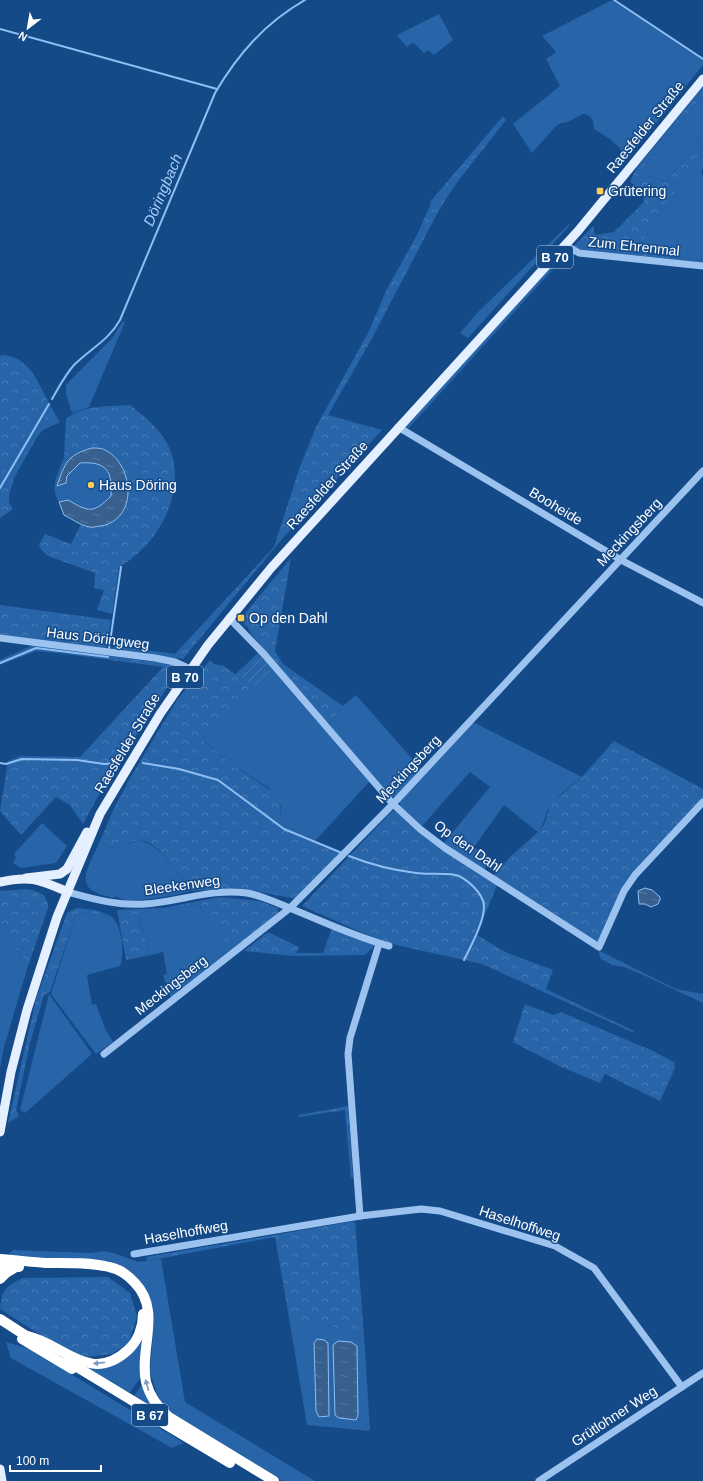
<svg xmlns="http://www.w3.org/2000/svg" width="703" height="1481" viewBox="0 0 703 1481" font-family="Arial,sans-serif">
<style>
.grass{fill:#2764a8}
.forest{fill:url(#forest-crowns)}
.garden{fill:url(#garden-furrows)}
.water{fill:url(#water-ripples);stroke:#8ebef2}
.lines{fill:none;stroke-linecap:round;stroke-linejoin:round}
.stream{stroke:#8ebef2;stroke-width:2}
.minor{stroke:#9cc3ef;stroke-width:7}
.major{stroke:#e4efff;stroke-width:9}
.highway{stroke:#fff;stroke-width:10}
.oneway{fill:#7e9bbe}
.poi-dot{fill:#ffcc5a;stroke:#154a89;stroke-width:1.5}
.labels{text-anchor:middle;stroke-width:3;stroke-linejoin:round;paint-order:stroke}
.shield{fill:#154a89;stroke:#b9c9dc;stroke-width:1}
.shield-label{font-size:13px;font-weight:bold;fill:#fff}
.street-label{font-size:14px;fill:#fff;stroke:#154a89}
.poi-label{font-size:14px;fill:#fff;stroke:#154a89;text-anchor:start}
.water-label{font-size:15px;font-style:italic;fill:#a7cdf7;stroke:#154a89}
</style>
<defs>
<pattern id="forest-crowns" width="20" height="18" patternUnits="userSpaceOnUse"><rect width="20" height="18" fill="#2764a8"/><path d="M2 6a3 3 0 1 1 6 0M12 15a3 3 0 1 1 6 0" fill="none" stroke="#477bb5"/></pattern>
<pattern id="garden-furrows" width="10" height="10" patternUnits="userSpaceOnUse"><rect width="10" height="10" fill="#2764a8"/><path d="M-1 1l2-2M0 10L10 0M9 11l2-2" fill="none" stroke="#477bb5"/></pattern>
<pattern id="water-ripples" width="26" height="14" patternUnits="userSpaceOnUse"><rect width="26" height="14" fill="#38608f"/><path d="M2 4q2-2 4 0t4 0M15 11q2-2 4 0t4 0" fill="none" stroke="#5678a0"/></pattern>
</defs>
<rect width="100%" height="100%" fill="#154a89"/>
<!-- grass -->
<g class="grass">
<path d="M 612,0 L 703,60 L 703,65 L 629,157 L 610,139 L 594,129 C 594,121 592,115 583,114 L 568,122 L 561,123 L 555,127 L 532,153 L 513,124 L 560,86 L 546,59 L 556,52 L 542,36 Z"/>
<path d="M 439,14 L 453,40 L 434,55 L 428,50 L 424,53 L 413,42 L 407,47 L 397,35 Z"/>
<path d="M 703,85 L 703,88 L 634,173 L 637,167 Z"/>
<path d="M 703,95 L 703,149 L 696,141 L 666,182 L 648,176 L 641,171 Z"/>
<path d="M 703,149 L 703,168 L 701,173 L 703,175 L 703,260 L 635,253 Z"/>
<path d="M 569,224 L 570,225 L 468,338 L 460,333 L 479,311 Z"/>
<path d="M 561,256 L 565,256 L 407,430 L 406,424 Z"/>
<path d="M 123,321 L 125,322 L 89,407 L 72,413 L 66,394 L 66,385 L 113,337 Z"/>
<path d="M 47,399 L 51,407 L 0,494 L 0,480 Z"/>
<path d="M 64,458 L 68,461 L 57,486 L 66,483 L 67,476 L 80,463 C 106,461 113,471 111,496 C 93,514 89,512 68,500 L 59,502 C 49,488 58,473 64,458 Z"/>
<path d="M 33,645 L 67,650 L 66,654 L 36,651 L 0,665 L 0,660 Z"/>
<path d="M 283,664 L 293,671 L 291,681 L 280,667 Z"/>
<path d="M 272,668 L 370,781 L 315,841 L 285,825 L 281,818 L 281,806 L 269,788 L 234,766 L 203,740 Z"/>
<path d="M 356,695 L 422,770 L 396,797 L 391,797 L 329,724 L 343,706 Z"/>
<path d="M 471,721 L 582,777 C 569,787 556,796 548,810 C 544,818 545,823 538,832 L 504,805 L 474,847 L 491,859 L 484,870 L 443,844 L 490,787 L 470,772 L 422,826 L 400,806 L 400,801 Z"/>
<path d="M 42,823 L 67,846 L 56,863 L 21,868 L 13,863 L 16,857 L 14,854 Z"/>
<path d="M 139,840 C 162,845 177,874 191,891 C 178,894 132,905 121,899 C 119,898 118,897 116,896 L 115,898 C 70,890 87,871 100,841 C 117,854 122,845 139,840 Z"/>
<path d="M 195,905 C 209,909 225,938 233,951 L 171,998 L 163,975 L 167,974 L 163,952 L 151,955 L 138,914 L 163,911 L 163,908 L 168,907 L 169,910 Z"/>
<path d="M 78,913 L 111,916 C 122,925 125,954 120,966 L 87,975 L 92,1005 L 96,1004 L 106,1031 L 113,1042 L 96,1054 L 51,994 L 74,920 Z"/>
<path d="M 0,926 L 28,966 L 4,1047 L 0,1068 Z"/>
<path d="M 598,950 L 676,989 L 703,994 L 703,1003 L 641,974 L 624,967 L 612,965 L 601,959 Z"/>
<path d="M 49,994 L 92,1054 L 25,1113 L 20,1110 Z"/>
<path d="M 13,1250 L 91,1253 L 104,1251 L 114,1253 L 138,1262 L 161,1259 L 185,1402 L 315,1481 L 282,1481 L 174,1418 L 158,1397 L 150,1372 L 153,1333 L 152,1314 L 128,1272 L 7,1256 Z"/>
<path d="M 289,1318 L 364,1334 L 370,1431 L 307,1425 Z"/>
<path d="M 145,1328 L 141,1377 L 130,1392 L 128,1392 L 83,1365 L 106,1366 Z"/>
<path d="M 6,1342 L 30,1349 L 184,1443 L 172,1448 L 11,1358 Z"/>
<path d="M 143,1383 L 157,1410 L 134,1396 Z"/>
</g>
<!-- forest -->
<g class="forest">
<path d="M 703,88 L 703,95 L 641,171 L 648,176 L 666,182 L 696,141 L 703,149 L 635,253 L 703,260 L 703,263 L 578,249 L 573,247 L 593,226 L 595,235 L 614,232 L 644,202 L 643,191 L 630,182 L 634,173 Z"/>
<path d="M 503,116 L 506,120 L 455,185 L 439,210 L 370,342 L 328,415 L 382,430 L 282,539 L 183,659 L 112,650 L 113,646 L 175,654 L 274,547 L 299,469 L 316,427 L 368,333 L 387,289 L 418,233 L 431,203 L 430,202 Z"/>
<path d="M 4,355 C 29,358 37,380 47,399 L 0,480 L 0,356 Z"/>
<path d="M 130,405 C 145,417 159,428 168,445 C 189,489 159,545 119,567 L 112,614 L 97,610 L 104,590 L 94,588 L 95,573 L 48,556 L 42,551 L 39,545 L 45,534 L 71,544 L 81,524 L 90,528 L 117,518 L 115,457 C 100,446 80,446 68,461 L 64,458 L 66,419 C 83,404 108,407 130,405 Z"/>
<path d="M 51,407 L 60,422 L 43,430 L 37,437 L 14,478 L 9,495 L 9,502 L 13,509 L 0,518 L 0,494 Z"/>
<path d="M 291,558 L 275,651 L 283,664 L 280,667 L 251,634 L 247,626 L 245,626 L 242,617 Z"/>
<path d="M 0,605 L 111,620 L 106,649 L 0,635 Z"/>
<path d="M 67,650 L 162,663 L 175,666 L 178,671 L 108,778 L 83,824 L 70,805 L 56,797 L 21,835 L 0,811 L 8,761 L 21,756 L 80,757 L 163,667 L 66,654 Z"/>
<path d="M 210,660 L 214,664 L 224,666 L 239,677 L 252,682 L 256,686 L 203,740 L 234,766 L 273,792 L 280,803 L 281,818 L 285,825 L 315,841 L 342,852 L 297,899 L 238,888 L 191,891 C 181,878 161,846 145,841 C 125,836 126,859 100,841 L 114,808 L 130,778 L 177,700 Z"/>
<path d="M 293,671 L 343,706 L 329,724 L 291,681 Z"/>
<path d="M 614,741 L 703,789 L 703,797 L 633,873 L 599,941 L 595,942 L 493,876 L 511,856 L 538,832 L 544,825 L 551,803 L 582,777 Z"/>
<path d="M 392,811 L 397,811 L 433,843 L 497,885 L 477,935 L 505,952 L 553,970 L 546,989 L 634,1031 L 634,1033 L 482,964 L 383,942 L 302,906 Z"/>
<path d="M 26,889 C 38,891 48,894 48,908 L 28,966 L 0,926 L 0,891 Z"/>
<path d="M 220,897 L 259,901 L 278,908 L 278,915 L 233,951 L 201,907 L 195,905 L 169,910 L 168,907 Z"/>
<path d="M 77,908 L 96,910 L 111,916 L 78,913 L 74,920 L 50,992 L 44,995 L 30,1043 L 16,1110 L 19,1116 L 8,1123 L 36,999 L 67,913 Z"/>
<path d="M 163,908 L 163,911 L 138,915 L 151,955 L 126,960 L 117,910 Z"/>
<path d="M 332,928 L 375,945 L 365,955 L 294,956 L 244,951 L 268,932 L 299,947 L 296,953 L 323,953 Z"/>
<path d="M 525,1004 L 553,1015 L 561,1012 L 653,1051 L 674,1062 L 675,1068 L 660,1101 L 605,1074 L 600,1083 L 559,1066 L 513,1042 Z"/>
<path d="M 348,1106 L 353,1178 L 351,1178 L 345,1110 L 299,1117 L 299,1115 Z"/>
<path d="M 355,1221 L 364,1334 L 289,1318 L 275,1237 L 147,1261 L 146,1257 Z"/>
<path d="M 108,1277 L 130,1293 L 137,1316 L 129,1343 L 112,1354 L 86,1357 L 64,1350 L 0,1309 C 2,1290 5,1286 23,1278 Z"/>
</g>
<!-- garden -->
<path class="garden" d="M 259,652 L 272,668 L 256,686 L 235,675 Z"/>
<!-- water -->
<g class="water">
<path d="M 92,448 C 97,448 103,448 107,451 C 134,467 138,519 101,526 C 97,526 93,528 89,527 C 80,525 72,519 64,515 L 59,502 L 68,500 C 89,512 93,514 111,496 C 113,471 106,461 80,463 L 67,476 L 66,483 L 57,486 C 65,463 67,455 92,448 Z"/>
<path d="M 645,888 L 652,890 L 660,897 L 660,900 L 658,904 L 651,907 L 645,904 L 639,904 L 638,891 Z"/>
<path d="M 317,1339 L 324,1340 L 328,1343 L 329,1416 L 319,1417 L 316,1411 L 314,1343 Z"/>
<path d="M 338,1341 L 351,1342 L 357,1346 L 358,1415 L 356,1420 L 339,1418 L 335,1415 L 333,1345 Z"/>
</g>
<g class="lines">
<!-- stream -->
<g class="stream">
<path d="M 614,0 L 703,59"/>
<path d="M 0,29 L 217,89"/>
<path d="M 52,399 C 59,387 65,375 74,365 C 90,349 109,340 120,320 L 215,93 C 238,54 265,23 305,0"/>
<path d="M 0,488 L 49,404"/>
<path d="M 109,649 L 121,567"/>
<path d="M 0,663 L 36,648 L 108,657"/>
<path d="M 0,763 L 6,764 L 22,759 L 77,760 L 104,764 L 120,763"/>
<path d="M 143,763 L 179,769 L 218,780 L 284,829 L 342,853"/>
<path d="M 349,856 C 372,865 391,870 416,873 C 427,875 450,872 459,876 C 469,881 483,894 484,905 C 485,920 471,946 464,960"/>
</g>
<!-- minor -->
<g class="minor">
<path d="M 565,245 L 579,253 L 703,266"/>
<path d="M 398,427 L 621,560 L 703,603"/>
<path d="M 229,618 L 264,654 L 393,804 L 420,829 L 445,848 L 599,947 L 624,891 L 635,875 L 703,802"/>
<path d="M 0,638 L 155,658 L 175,662 L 190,669"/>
<path d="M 68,892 C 94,899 117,906 145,904 C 179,902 211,888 247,893 C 263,896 277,903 292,909 C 324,922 356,937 389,946"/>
<path d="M 104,1054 L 290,908 L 393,804 L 703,471"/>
<path d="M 360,1216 L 348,1054 L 350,1038 L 379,944"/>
<path d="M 134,1254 L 360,1216 L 421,1209 L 440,1211 L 555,1246 L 594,1268 L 682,1387"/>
<path d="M 539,1481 L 703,1373"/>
</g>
<!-- major -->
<g class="major">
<path d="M 26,878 L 60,874 L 67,869 L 87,832"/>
<path d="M 0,882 C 31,875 40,880 68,892"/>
<path d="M 0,1132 L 11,1072 L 27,1010 L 57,917 L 100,814 L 160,714 L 208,645 L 271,568 L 578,231 L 703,79"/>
<path d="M 0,1469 L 2,1481"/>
</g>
<!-- highway -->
<g class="highway">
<path d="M 0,1259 C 15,1260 30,1262 46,1263 C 66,1263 89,1262 109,1267 C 119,1269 128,1275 135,1283 C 162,1311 139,1349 146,1382 C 150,1397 158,1408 169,1417 L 274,1481"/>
<path d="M 0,1267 L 19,1267"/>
<path d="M 0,1279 L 6,1273 L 16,1267"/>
<path d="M 0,1319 L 31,1339"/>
<path d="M 27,1336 C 64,1344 90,1385 128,1350 C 138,1341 143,1327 143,1314"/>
<path d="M 22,1339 L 72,1369"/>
<path d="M 67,1361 L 166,1421"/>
<path d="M 158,1420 L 230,1463"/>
</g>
</g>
<!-- one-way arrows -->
<defs><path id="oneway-solid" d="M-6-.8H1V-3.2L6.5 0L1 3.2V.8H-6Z"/></defs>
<g class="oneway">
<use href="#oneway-solid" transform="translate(99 1363) rotate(174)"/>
<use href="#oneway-solid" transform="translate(147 1385) rotate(-105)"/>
</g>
<!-- markers -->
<g class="poi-dot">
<rect x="596" y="187" width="8" height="8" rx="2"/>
<circle cx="91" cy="485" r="4"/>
<rect x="237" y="614" width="8" height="8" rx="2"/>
</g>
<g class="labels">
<!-- shield labels -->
<g class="shield">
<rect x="537" y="246" width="36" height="22" rx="3"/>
<rect x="167" y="666" width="36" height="22" rx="3"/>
<rect x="132" y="1404" width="36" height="22" rx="3"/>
</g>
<g class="shield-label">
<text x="555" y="262">B 70</text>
<text x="185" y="682">B 70</text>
<text x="150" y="1420">B 67</text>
</g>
<!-- street labels -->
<g class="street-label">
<text transform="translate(645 127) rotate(-51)" y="5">Raesfelder Straße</text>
<text transform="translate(634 246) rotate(6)" y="5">Zum Ehrenmal</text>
<text transform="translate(327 485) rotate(-48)" y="5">Raesfelder Straße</text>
<text transform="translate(556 506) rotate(31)" y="5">Booheide</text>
<text transform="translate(629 532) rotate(-47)" y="5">Meckingsberg</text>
<text transform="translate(98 638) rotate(7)" y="5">Haus Döringweg</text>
<text transform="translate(127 743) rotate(-59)" y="5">Raesfelder Straße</text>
<text transform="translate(408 769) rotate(-47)" y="5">Meckingsberg</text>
<text transform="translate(468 846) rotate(35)" y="5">Op den Dahl</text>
<text transform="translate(182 885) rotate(-8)" y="5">Bleekenweg</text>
<text transform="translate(171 985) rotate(-38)" y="5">Meckingsberg</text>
<text transform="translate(520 1223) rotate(18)" y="5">Haselhoffweg</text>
<text transform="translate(186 1232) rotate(-10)" y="5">Haselhoffweg</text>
<text transform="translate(614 1416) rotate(-33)" y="5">Grütlohner Weg</text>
</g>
<!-- poi labels -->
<g class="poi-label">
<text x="608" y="196">Grütering</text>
<text x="99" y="490">Haus Döring</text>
<text x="249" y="623">Op den Dahl</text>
</g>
<!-- water labels -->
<g class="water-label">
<text transform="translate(163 190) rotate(-67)" y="5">Döringbach</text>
</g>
</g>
<!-- north arrow -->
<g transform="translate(28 28) rotate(211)" stroke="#154a89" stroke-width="3" paint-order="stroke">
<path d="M0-3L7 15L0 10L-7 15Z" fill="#ffffff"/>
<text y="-6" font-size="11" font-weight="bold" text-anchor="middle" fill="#ffffff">N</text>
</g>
<!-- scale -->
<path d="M10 1465v6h91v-6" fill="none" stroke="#ffffff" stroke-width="2"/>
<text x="16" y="1465" font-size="12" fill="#ffffff" stroke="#154a89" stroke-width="3" paint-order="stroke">100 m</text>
</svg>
